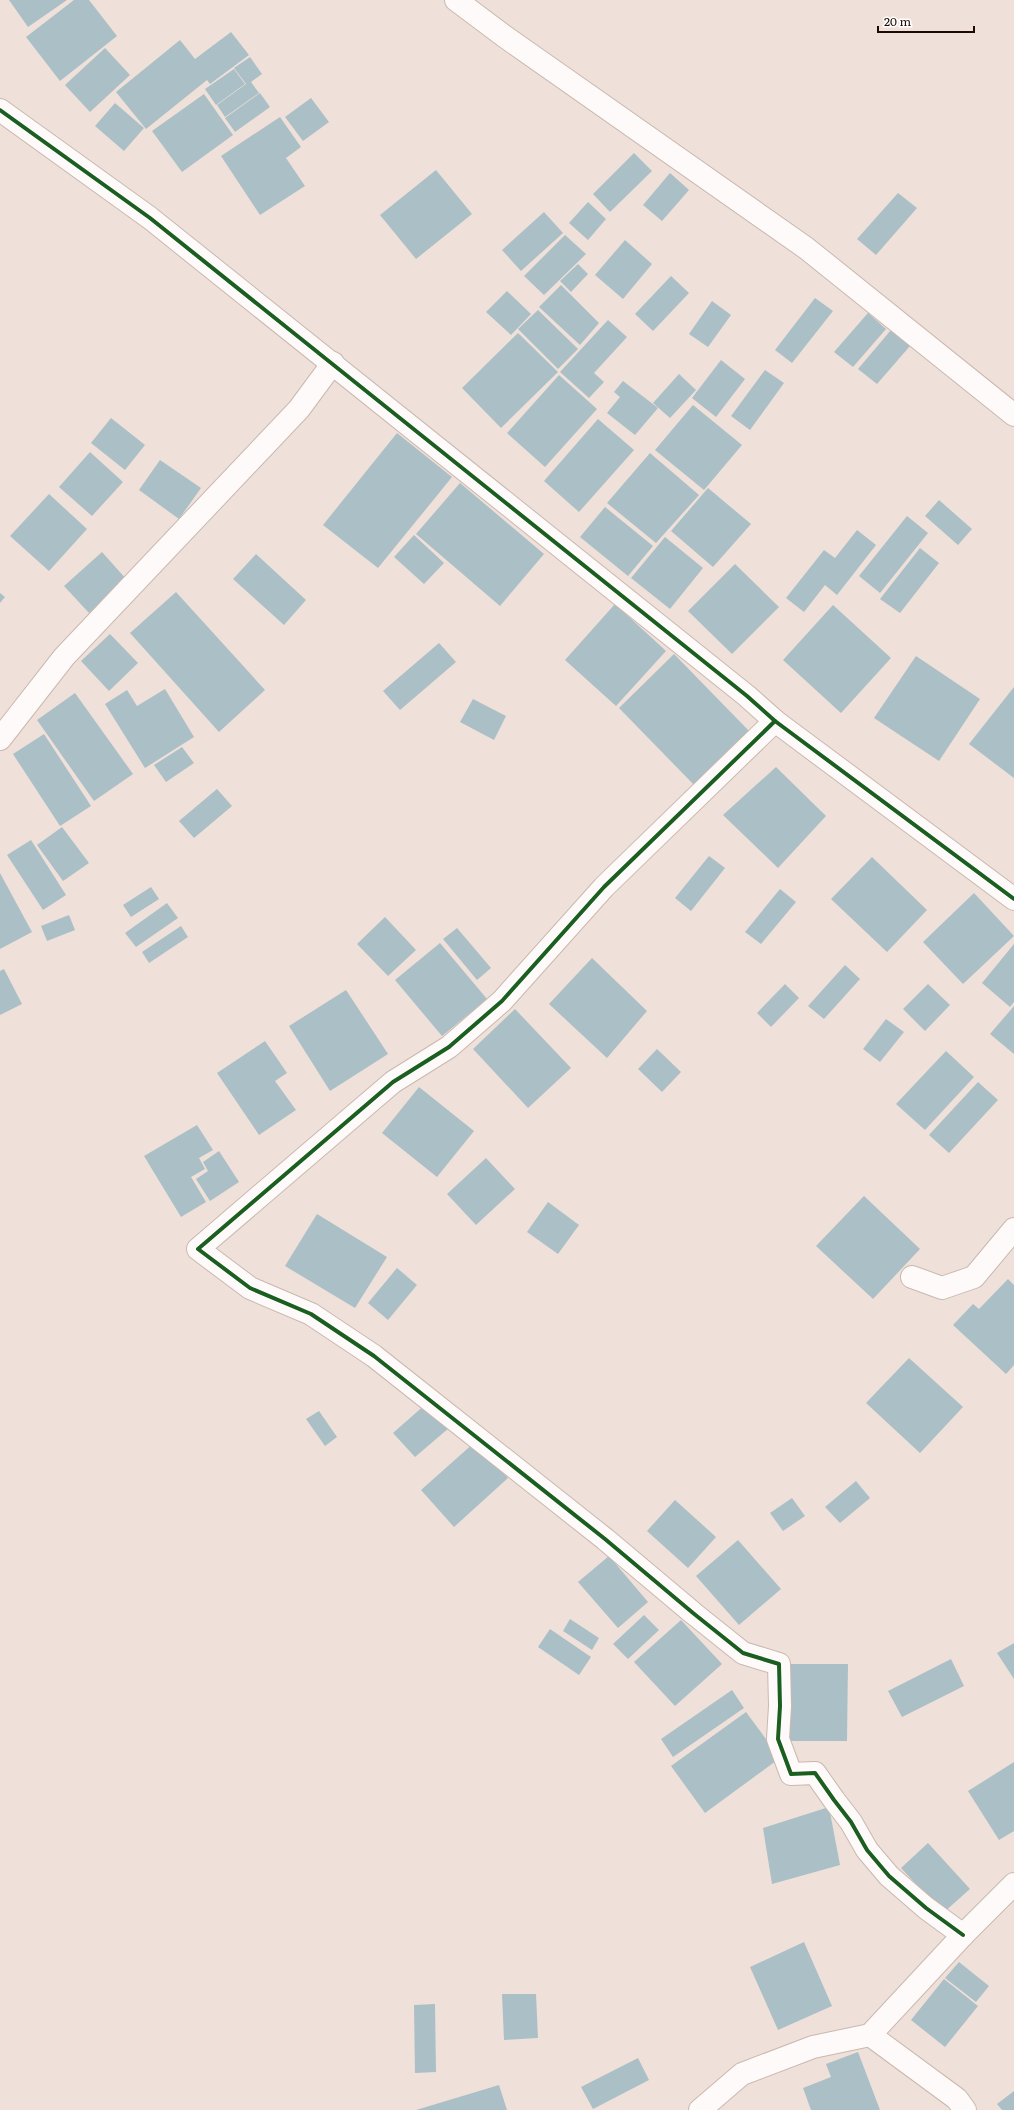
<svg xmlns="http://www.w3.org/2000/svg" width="1014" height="2110" viewBox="0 0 1014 2110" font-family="Literata,serif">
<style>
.building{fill:#abbfc6}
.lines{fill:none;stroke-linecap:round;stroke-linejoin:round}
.street-casing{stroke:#cab8af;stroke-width:24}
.secondary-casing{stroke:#cab8af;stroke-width:24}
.street{stroke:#fdfaf9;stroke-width:22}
.secondary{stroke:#fdfaf9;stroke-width:22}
.cycleway-casing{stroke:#fff;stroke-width:6}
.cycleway{stroke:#1b5e20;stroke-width:4}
</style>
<rect width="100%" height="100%" fill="#efe1d9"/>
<!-- building -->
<g class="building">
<path d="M 9,0 L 67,0 L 28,27 Z"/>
<path d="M 74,0 L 89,0 L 117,36 L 60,81 L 26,37 Z"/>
<path d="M 231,32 L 249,55 L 210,84 L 207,80 L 146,129 L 116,92 L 180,40 L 195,59 Z"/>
<path d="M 105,48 L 130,75 L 90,112 L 65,85 Z"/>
<path d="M 250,57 L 262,74 L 251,82 L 259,93 L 225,117 L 217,105 L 246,84 L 234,68 Z"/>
<path d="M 234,69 L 245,84 L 216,105 L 205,89 Z"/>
<path d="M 260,93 L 270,107 L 235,132 L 225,118 Z"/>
<path d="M 204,94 L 233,135 L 182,172 L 152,131 Z"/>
<path d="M 311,98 L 329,122 L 303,141 L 285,117 Z"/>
<path d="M 115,103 L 144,128 L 124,151 L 95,126 Z"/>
<path d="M 280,117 L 301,147 L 286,158 L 305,186 L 260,215 L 221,156 Z"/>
<path d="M 634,153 L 652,171 L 610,212 L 593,194 Z"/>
<path d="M 436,170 L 472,214 L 416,259 L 380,215 Z"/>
<path d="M 670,173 L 689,190 L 662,221 L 643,205 Z"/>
<path d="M 898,193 L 917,208 L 876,255 L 857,239 Z"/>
<path d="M 588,202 L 606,219 L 588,240 L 569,223 Z"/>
<path d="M 544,212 L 563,233 L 521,271 L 502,250 Z"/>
<path d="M 565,235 L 586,254 L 544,295 L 524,276 Z"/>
<path d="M 625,240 L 652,264 L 623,299 L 595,275 Z"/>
<path d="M 578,264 L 588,274 L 571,292 L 560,281 Z"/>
<path d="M 671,276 L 689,293 L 653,331 L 635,314 Z"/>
<path d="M 561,285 L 599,323 L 580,345 L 539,307 Z"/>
<path d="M 507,291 L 531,314 L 511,335 L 486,312 Z"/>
<path d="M 815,298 L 833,311 L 792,363 L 775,350 Z"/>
<path d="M 712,301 L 731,315 L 708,347 L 689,334 Z"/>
<path d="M 538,310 L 578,349 L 558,369 L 518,329 Z"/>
<path d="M 868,313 L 886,329 L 853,367 L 834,352 Z"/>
<path d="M 608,320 L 627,337 L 594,373 L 604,382 L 589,398 L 560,372 Z"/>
<path d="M 891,330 L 910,346 L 877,384 L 858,369 Z"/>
<path d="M 518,333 L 558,372 L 501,428 L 462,388 Z"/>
<path d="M 721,360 L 745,379 L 716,417 L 692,398 Z"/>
<path d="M 765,370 L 784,383 L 750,430 L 731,416 Z"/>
<path d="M 679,374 L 696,390 L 670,418 L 653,403 Z"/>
<path d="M 559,375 L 597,409 L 545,467 L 507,433 Z"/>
<path d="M 623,381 L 658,408 L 635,435 L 607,413 L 620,397 L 614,392 Z"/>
<path d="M 693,405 L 742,445 L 704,490 L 655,450 Z"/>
<path d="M 111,418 L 145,445 L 125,470 L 91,443 Z"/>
<path d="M 598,419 L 634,450 L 579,512 L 544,481 Z"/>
<path d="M 397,433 L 452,477 L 378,568 L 323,525 Z"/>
<path d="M 90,452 L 123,482 L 92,516 L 59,487 Z"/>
<path d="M 650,453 L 699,495 L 656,543 L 607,503 Z"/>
<path d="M 160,460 L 201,488 L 179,519 L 139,490 Z"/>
<path d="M 460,483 L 544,554 L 500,606 L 416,534 Z"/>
<path d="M 708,488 L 751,524 L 713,567 L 671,531 Z"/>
<path d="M 49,494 L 87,529 L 49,571 L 10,536 Z"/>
<path d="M 939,500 L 972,529 L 958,545 L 925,516 Z"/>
<path d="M 605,507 L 653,546 L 628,576 L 580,537 Z"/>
<path d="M 907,516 L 928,533 L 880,593 L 859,576 Z"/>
<path d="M 857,530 L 876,545 L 837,595 L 825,585 L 804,612 L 786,598 L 824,550 L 835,558 Z"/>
<path d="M 414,535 L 444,563 L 424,584 L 394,557 Z"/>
<path d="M 665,537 L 703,568 L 670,609 L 631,578 Z"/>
<path d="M 920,548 L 939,563 L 900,613 L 880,599 Z"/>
<path d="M 102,552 L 127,580 L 89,613 L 64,586 Z"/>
<path d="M 256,554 L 306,600 L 284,625 L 233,579 Z"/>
<path d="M 735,564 L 779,607 L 732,654 L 688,611 Z"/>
<path d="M 176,592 L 265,690 L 219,732 L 130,633 Z"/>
<path d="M 0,593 L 5,597 L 0,603 Z"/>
<path d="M 615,604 L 666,651 L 616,706 L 565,660 Z"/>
<path d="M 833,605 L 891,658 L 841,713 L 783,660 Z"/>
<path d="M 110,634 L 138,663 L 109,691 L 81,661 Z"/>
<path d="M 439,643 L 456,662 L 400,710 L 383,691 Z"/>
<path d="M 674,654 L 752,734 L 697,788 L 619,708 Z"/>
<path d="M 916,656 L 980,699 L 939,761 L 874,718 Z"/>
<path d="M 1014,687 L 1014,778 L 969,744 Z"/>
<path d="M 165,689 L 194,737 L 145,768 L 105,704 L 127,690 L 137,706 Z"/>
<path d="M 75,693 L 133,774 L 94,801 L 37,720 Z"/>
<path d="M 473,699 L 506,716 L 494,740 L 460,722 Z"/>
<path d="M 44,734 L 91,806 L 60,826 L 13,754 Z"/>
<path d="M 182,747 L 194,763 L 166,782 L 154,765 Z"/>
<path d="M 776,767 L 826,816 L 778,868 L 723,815 Z"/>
<path d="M 217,789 L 232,806 L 194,838 L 179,821 Z"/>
<path d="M 62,827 L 89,863 L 63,881 L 37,845 Z"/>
<path d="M 31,840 L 66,895 L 43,910 L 7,855 Z"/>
<path d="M 709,856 L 725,868 L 691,911 L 675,898 Z"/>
<path d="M 872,857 L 927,910 L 887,952 L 831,899 Z"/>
<path d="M 0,873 L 32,932 L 0,949 Z"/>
<path d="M 151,887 L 159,899 L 131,917 L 123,905 Z"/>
<path d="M 780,889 L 796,902 L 761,944 L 745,932 Z"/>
<path d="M 974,893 L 1014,936 L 963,984 L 923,942 Z"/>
<path d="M 167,903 L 178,918 L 136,947 L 125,933 Z"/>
<path d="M 69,915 L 75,930 L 47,941 L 41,926 Z"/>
<path d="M 385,917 L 416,950 L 388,976 L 357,944 Z"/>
<path d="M 181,926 L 188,937 L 149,963 L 142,952 Z"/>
<path d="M 457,928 L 491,968 L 477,980 L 443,939 Z"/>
<path d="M 440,943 L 487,999 L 442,1036 L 395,980 Z"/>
<path d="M 1014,944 L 1014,1002 L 1010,1007 L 982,983 Z"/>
<path d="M 592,958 L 647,1011 L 607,1058 L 549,1004 Z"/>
<path d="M 845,965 L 860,979 L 824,1019 L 808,1006 Z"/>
<path d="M 4,969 L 22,1004 L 0,1015 L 0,971 Z"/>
<path d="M 785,984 L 799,998 L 771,1027 L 757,1013 Z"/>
<path d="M 928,984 L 950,1005 L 925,1031 L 903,1009 Z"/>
<path d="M 346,990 L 388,1054 L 330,1091 L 289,1026 Z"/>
<path d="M 1014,1006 L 1014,1054 L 990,1034 Z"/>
<path d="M 515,1009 L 571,1068 L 528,1108 L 473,1049 Z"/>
<path d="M 886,1019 L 904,1032 L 880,1062 L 863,1049 Z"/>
<path d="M 265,1041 L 287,1073 L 275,1081 L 296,1110 L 259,1135 L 217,1073 Z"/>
<path d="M 657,1049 L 681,1072 L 662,1092 L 638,1069 Z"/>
<path d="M 946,1051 L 974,1077 L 925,1130 L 896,1104 Z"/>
<path d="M 978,1082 L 998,1100 L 949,1153 L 929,1135 Z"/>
<path d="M 419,1087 L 474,1131 L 437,1177 L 382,1133 Z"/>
<path d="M 197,1125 L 213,1150 L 199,1158 L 205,1169 L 191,1177 L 206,1202 L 181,1217 L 144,1156 Z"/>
<path d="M 219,1151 L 239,1182 L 210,1201 L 196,1179 L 208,1171 L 203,1162 Z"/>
<path d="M 486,1158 L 515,1189 L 476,1225 L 447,1194 Z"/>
<path d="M 864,1196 L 920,1249 L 873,1299 L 816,1246 Z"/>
<path d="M 548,1202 L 579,1225 L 558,1254 L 527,1232 Z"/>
<path d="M 317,1214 L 387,1257 L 355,1308 L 285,1266 Z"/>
<path d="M 397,1268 L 417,1285 L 388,1320 L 368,1303 Z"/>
<path d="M 1008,1279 L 1014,1285 L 1014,1365 L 1006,1374 L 953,1325 L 973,1304 L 979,1309 Z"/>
<path d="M 909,1358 L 963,1407 L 920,1453 L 866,1403 Z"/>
<path d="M 427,1403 L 449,1428 L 415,1457 L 393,1433 Z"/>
<path d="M 319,1411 L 337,1437 L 325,1446 L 306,1419 Z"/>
<path d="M 475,1442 L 508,1478 L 454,1527 L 421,1490 Z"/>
<path d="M 856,1481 L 870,1498 L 840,1523 L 825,1507 Z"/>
<path d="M 792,1498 L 805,1516 L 783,1531 L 770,1513 Z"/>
<path d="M 675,1500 L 716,1537 L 688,1568 L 647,1531 Z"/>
<path d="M 738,1540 L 781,1589 L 739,1625 L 696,1576 Z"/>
<path d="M 609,1556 L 648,1602 L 618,1628 L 578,1582 Z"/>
<path d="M 644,1615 L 659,1630 L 628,1659 L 613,1644 Z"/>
<path d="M 570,1619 L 599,1638 L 592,1650 L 563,1631 Z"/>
<path d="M 681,1620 L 722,1664 L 675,1706 L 634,1662 Z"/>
<path d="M 550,1629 L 591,1657 L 579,1675 L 538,1647 Z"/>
<path d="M 1014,1643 L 1014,1679 L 997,1653 Z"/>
<path d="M 951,1659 L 964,1686 L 902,1717 L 888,1691 Z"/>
<path d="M 789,1664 L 848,1664 L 847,1741 L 788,1741 Z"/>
<path d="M 732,1690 L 744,1708 L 673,1757 L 661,1739 Z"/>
<path d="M 746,1712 L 780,1758 L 705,1813 L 671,1766 Z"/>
<path d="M 1014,1762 L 1014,1831 L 999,1840 L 968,1791 Z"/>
<path d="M 829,1807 L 840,1865 L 772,1884 L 763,1828 Z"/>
<path d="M 928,1843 L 970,1889 L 943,1913 L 901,1868 Z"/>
<path d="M 804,1942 L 832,2006 L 778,2030 L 750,1967 Z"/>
<path d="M 959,1962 L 989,1986 L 976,2002 L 945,1978 Z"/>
<path d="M 944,1979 L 978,2006 L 945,2047 L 911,2020 Z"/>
<path d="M 502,1994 L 536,1994 L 538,2038 L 504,2040 Z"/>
<path d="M 435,2004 L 436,2072 L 415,2073 L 414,2005 Z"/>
<path d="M 858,2052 L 880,2110 L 811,2110 L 803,2088 L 831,2077 L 826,2064 Z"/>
<path d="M 638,2058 L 649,2080 L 593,2109 L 581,2087 Z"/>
<path d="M 499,2085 L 507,2110 L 416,2110 Z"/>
<path d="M 1014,2091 L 1014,2110 L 1002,2110 L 997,2104 Z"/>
</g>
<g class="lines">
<defs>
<g id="street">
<path d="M 456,0 L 504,36 L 806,248 L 1014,415"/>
<path d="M 775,721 L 604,887 L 502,1001 L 449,1047 L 393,1082 L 198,1249 L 250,1288 L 311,1314 L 374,1356 L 605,1539 L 693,1613 L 743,1653 L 779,1664 L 780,1706 L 778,1739 L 791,1774 L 815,1773 L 834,1800 L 851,1822 L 867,1850 L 889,1876 L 926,1908 L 963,1935"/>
<path d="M 0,739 L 64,657 L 299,409 L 333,363"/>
<path d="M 912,1277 L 942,1288 L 974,1277 L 1014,1229"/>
<path d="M 870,2035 L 957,2099 L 965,2110"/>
<path d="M 700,2110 L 742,2074 L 813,2047 L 870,2035 L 963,1935 L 1014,1884"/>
</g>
<path id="secondary" d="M 0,110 L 150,218 L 747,696 L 775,721 L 1014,899"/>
</defs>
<!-- street casing -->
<use href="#street" class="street-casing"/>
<!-- secondary casing -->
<use href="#secondary" class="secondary-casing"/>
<!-- street -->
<use href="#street" class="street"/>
<!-- secondary -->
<use href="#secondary" class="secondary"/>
<defs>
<g id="cycleway">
<path d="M 0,110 L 150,218 L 747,696 L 775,721 L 1014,899"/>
<path d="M 775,721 L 604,887 L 502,1001 L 449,1047 L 393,1082 L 198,1249 L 250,1288 L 311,1314 L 374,1356 L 605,1539 L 693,1613 L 743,1653 L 779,1664 L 780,1706 L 778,1739 L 791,1774 L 815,1773 L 834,1800 L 851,1822 L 867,1850 L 889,1876 L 926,1908 L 963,1935"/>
</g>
</defs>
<!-- cycleway casing -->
<use href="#cycleway" class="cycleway-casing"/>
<!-- cycleway -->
<use href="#cycleway" class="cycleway"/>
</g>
<!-- scale -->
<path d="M878 26v6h96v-6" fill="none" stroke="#1e0a02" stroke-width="2"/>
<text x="884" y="26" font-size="12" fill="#1e0a02" stroke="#ffffff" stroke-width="3" paint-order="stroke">20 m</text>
</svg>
